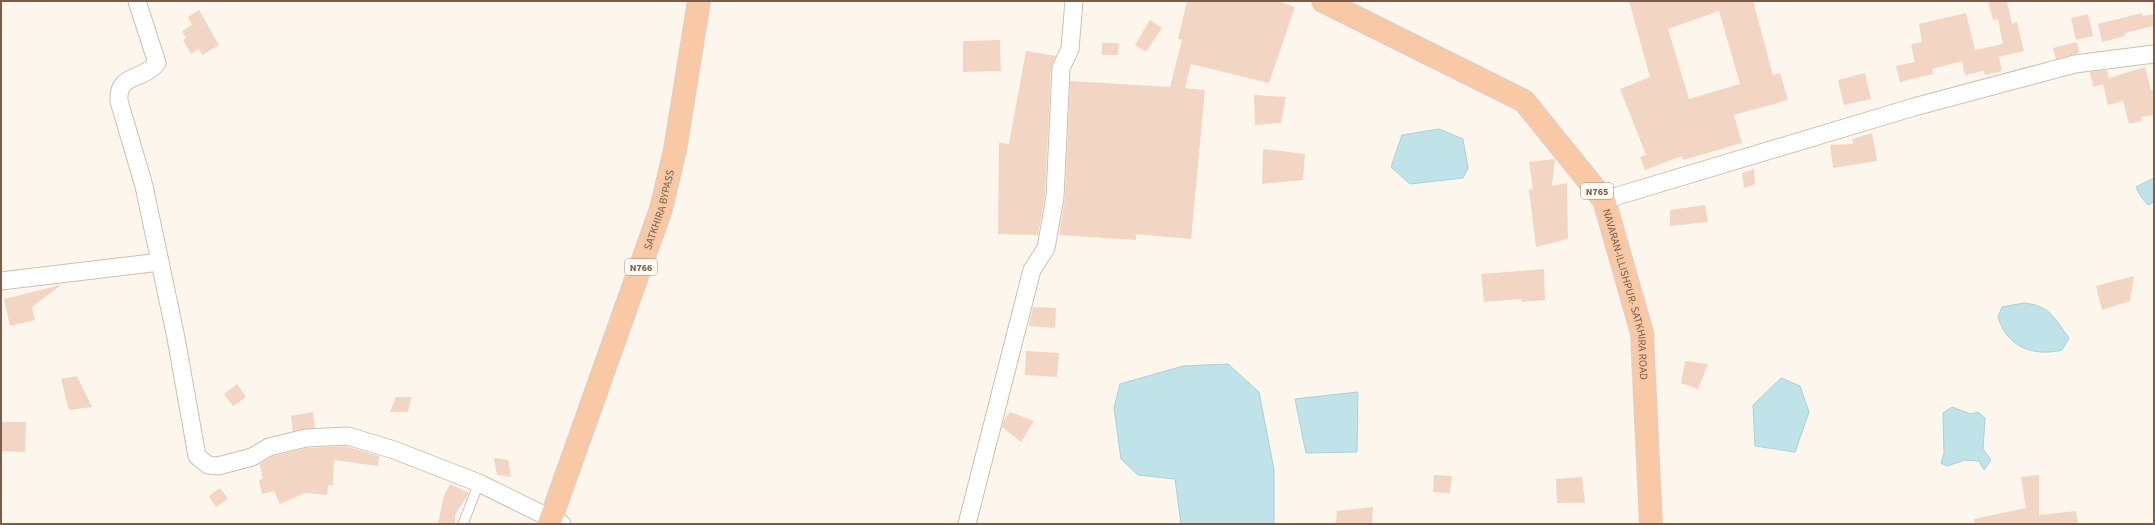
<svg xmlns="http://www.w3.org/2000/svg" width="2155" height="525" viewBox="0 0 2155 525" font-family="'Source Sans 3',sans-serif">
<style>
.water{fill:#bfe3e8;stroke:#a5d3da}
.building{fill:#f3d5c3;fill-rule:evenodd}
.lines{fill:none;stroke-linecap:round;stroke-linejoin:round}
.service-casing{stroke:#d1beb0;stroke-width:11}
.minor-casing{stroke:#d1beb0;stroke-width:19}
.trunk-casing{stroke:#dad1cd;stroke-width:24}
.service{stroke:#fff;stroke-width:9}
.minor{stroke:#fff;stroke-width:17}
.trunk{stroke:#f9c8a4;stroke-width:22}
.labels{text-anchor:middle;stroke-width:4;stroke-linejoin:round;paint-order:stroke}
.shield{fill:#fffaf3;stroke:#a28b7f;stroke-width:1}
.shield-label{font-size:10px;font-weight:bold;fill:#7a5c4d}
.street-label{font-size:11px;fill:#7a5c4d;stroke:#fffaf3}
</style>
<rect width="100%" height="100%" fill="#fdf6ec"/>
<!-- water -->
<g class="water">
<path d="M 1439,129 L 1463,139 L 1468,168 L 1463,178 L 1410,184 L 1391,167 L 1402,135 Z"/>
<path d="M 2154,178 L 2154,202 L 2148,205 L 2141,197 L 2136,187 Z"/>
<path d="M 2024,303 C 2051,306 2053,317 2069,338 L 2062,350 C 2033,357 2007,347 1998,317 L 2002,307 Z"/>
<path d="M 1228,364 L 1259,392 L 1274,470 L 1274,524 L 1181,524 L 1175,479 L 1138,475 L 1121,459 L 1114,408 L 1120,384 L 1183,366 Z"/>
<path d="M 1781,378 L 1800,386 L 1809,412 L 1795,452 L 1755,446 L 1753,405 Z"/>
<path d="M 1358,392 L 1357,452 L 1306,453 L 1295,399 Z"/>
<path d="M 1952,407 L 1971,414 L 1978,412 L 1985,418 L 1983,449 L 1991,460 L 1984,470 L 1979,461 L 1965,460 L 1947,466 L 1941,463 L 1944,453 L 1943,413 Z"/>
</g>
<!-- building -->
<g class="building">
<path d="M 1187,1 L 1278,1 L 1295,7 L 1269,83 L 1191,64 L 1185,88 L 1205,90 L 1191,239 L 1136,234 L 1136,240 L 1059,235 L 1065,197 L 1070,81 L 1170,87 L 1182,40 L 1178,39 Z"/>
<path d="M 1629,1 L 1753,1 L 1773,75 L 1780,73 L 1788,100 L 1734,115 L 1742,143 L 1683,160 L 1682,156 L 1645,170 L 1640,157 L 1646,155 L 1620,89 L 1650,77 ZM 1719,11 L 1740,84 L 1689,99 L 1668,29 Z"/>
<path d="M 1988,1 L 2007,1 L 2012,24 L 2017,22 L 2024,51 L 1999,57 L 2002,71 L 1985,75 L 1984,71 L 1965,75 L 1962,61 L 1932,69 L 1933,74 L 1900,82 L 1896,66 L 1915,62 L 1911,44 L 1922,42 L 1919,24 L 1966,13 L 1975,50 L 2003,44 L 1998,19 L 1993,20 Z"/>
<path d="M 199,10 L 219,45 L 202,55 L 199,49 L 191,54 L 183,40 L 186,38 L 182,31 L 192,25 L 188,17 Z"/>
<path d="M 2142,13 L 2143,16 L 2154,14 L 2154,26 L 2125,33 L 2125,36 L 2102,42 L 2098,24 Z"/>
<path d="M 2088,14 L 2093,36 L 2076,40 L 2071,18 Z"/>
<path d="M 1150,20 L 1162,28 L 1146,52 L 1135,45 Z"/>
<path d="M 1000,40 L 1001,71 L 963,72 L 963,41 Z"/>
<path d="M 2077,42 L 2079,53 L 2056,59 L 2053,48 Z"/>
<path d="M 1102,43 L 1119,43 L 1118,55 L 1102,55 Z"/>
<path d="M 1026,51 L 1056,56 L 1051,68 L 1045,196 L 1038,235 L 998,234 L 999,143 L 1009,144 Z"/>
<path d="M 2145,67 L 2151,90 L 2154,89 L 2154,115 L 2141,117 L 2142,121 L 2129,124 L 2123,101 L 2108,105 L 2103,84 L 2093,87 L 2090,72 L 2107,70 L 2109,78 Z"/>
<path d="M 1865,73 L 1871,99 L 1844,105 L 1838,80 Z"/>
<path d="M 1254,95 L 1286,97 L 1281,123 L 1255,125 Z"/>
<path d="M 1872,133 L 1877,161 L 1833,168 L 1830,145 L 1853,144 L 1852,139 Z"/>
<path d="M 1263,149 L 1305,154 L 1303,180 L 1262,184 Z"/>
<path d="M 1555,159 L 1552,186 L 1567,183 L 1568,239 L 1536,247 L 1529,190 L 1533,189 L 1529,162 Z"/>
<path d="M 1754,169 L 1755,184 L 1744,188 L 1742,173 Z"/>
<path d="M 1705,205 L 1708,222 L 1670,226 L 1670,210 Z"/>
<path d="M 1544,269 L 1545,300 L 1522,302 L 1521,299 L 1484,302 L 1481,274 Z"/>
<path d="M 2134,276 L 2130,301 L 2102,310 L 2096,286 Z"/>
<path d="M 61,285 L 32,307 L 35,320 L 10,326 L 4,299 Z"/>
<path d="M 1033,307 L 1056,308 L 1055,328 L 1029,326 Z"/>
<path d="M 1026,351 L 1059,353 L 1057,377 L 1025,375 Z"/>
<path d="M 1685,361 L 1708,364 L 1698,389 L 1681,383 Z"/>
<path d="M 77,376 L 92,407 L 69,410 L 61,379 Z"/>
<path d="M 237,384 L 246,397 L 233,406 L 224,394 Z"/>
<path d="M 396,397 L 411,397 L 408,412 L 390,412 Z"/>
<path d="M 313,412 L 315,428 L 293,431 L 291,416 Z"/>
<path d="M 1010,412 L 1034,421 L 1021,442 L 1002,427 L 1004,420 Z"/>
<path d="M 1,422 L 26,422 L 25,452 L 1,451 Z"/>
<path d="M 345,446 L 379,456 L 378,466 L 334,460 L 333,485 L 328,485 L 327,495 L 305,493 L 280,504 L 274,491 L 262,494 L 259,480 L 263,479 L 260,464 L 273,456 L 307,448 Z"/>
<path d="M 494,458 L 508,460 L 511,477 L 497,475 Z"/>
<path d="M 1434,475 L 1452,476 L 1450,493 L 1433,492 Z"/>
<path d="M 2039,475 L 2039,515 L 2076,511 L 2078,524 L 1975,524 L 1974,519 L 2026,508 L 2021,477 Z"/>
<path d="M 1582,477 L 1585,503 L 1557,503 L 1556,479 Z"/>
<path d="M 450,484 L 469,493 L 455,515 L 455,524 L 438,524 L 444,496 Z"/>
<path d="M 220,488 L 228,499 L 216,507 L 209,496 Z"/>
<path d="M 1373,507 L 1372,524 L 1336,524 L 1337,511 Z"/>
</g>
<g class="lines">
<defs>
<path id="service" d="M 463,524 L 479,483"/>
<g id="minor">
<path d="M 137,1 L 157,63 C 143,81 117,73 119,101 L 144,186 L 176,338 L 197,456 L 208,465 L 218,466 L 252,457 L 269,447 L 306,438 L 348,436 L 394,450 L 479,483 L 562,524"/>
<path d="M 1604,200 L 1914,107 L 2075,64 L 2154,54"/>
<path d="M 1,281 L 160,262"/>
<path d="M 967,524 L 1032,270 L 1046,248 L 1055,197 L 1061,68 L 1070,49 L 1074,1"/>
</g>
<g id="trunk">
<path id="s1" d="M 1323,1 L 1524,101 L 1604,200 L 1642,333 L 1651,524"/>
<path id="s2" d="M 549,524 L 661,209 L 675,150 L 699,1"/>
</g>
</defs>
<!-- service casing -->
<use href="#service" class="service-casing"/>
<!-- minor casing -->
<use href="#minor" class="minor-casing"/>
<!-- trunk casing -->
<use href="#trunk" class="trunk-casing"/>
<!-- service -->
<use href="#service" class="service"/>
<!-- minor -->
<use href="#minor" class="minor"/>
<!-- trunk -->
<use href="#trunk" class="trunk"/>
</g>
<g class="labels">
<!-- shield labels -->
<g class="shield">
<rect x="1581" y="183" width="32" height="16" rx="3"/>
<rect x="625" y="259" width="32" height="16" rx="3"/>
</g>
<g class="shield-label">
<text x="1597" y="195">N765</text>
<text x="641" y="271">N766</text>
</g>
<!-- street labels -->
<g class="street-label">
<text dy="4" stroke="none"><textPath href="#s2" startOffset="333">SATKHIRA BYPASS</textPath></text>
<text dy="4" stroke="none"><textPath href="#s1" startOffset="449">NAVARAN-ILLISHPUR- SATKHIRA ROAD</textPath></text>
</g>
</g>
<!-- border -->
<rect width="2155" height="525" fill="none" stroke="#7a5c4d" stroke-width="4"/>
</svg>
